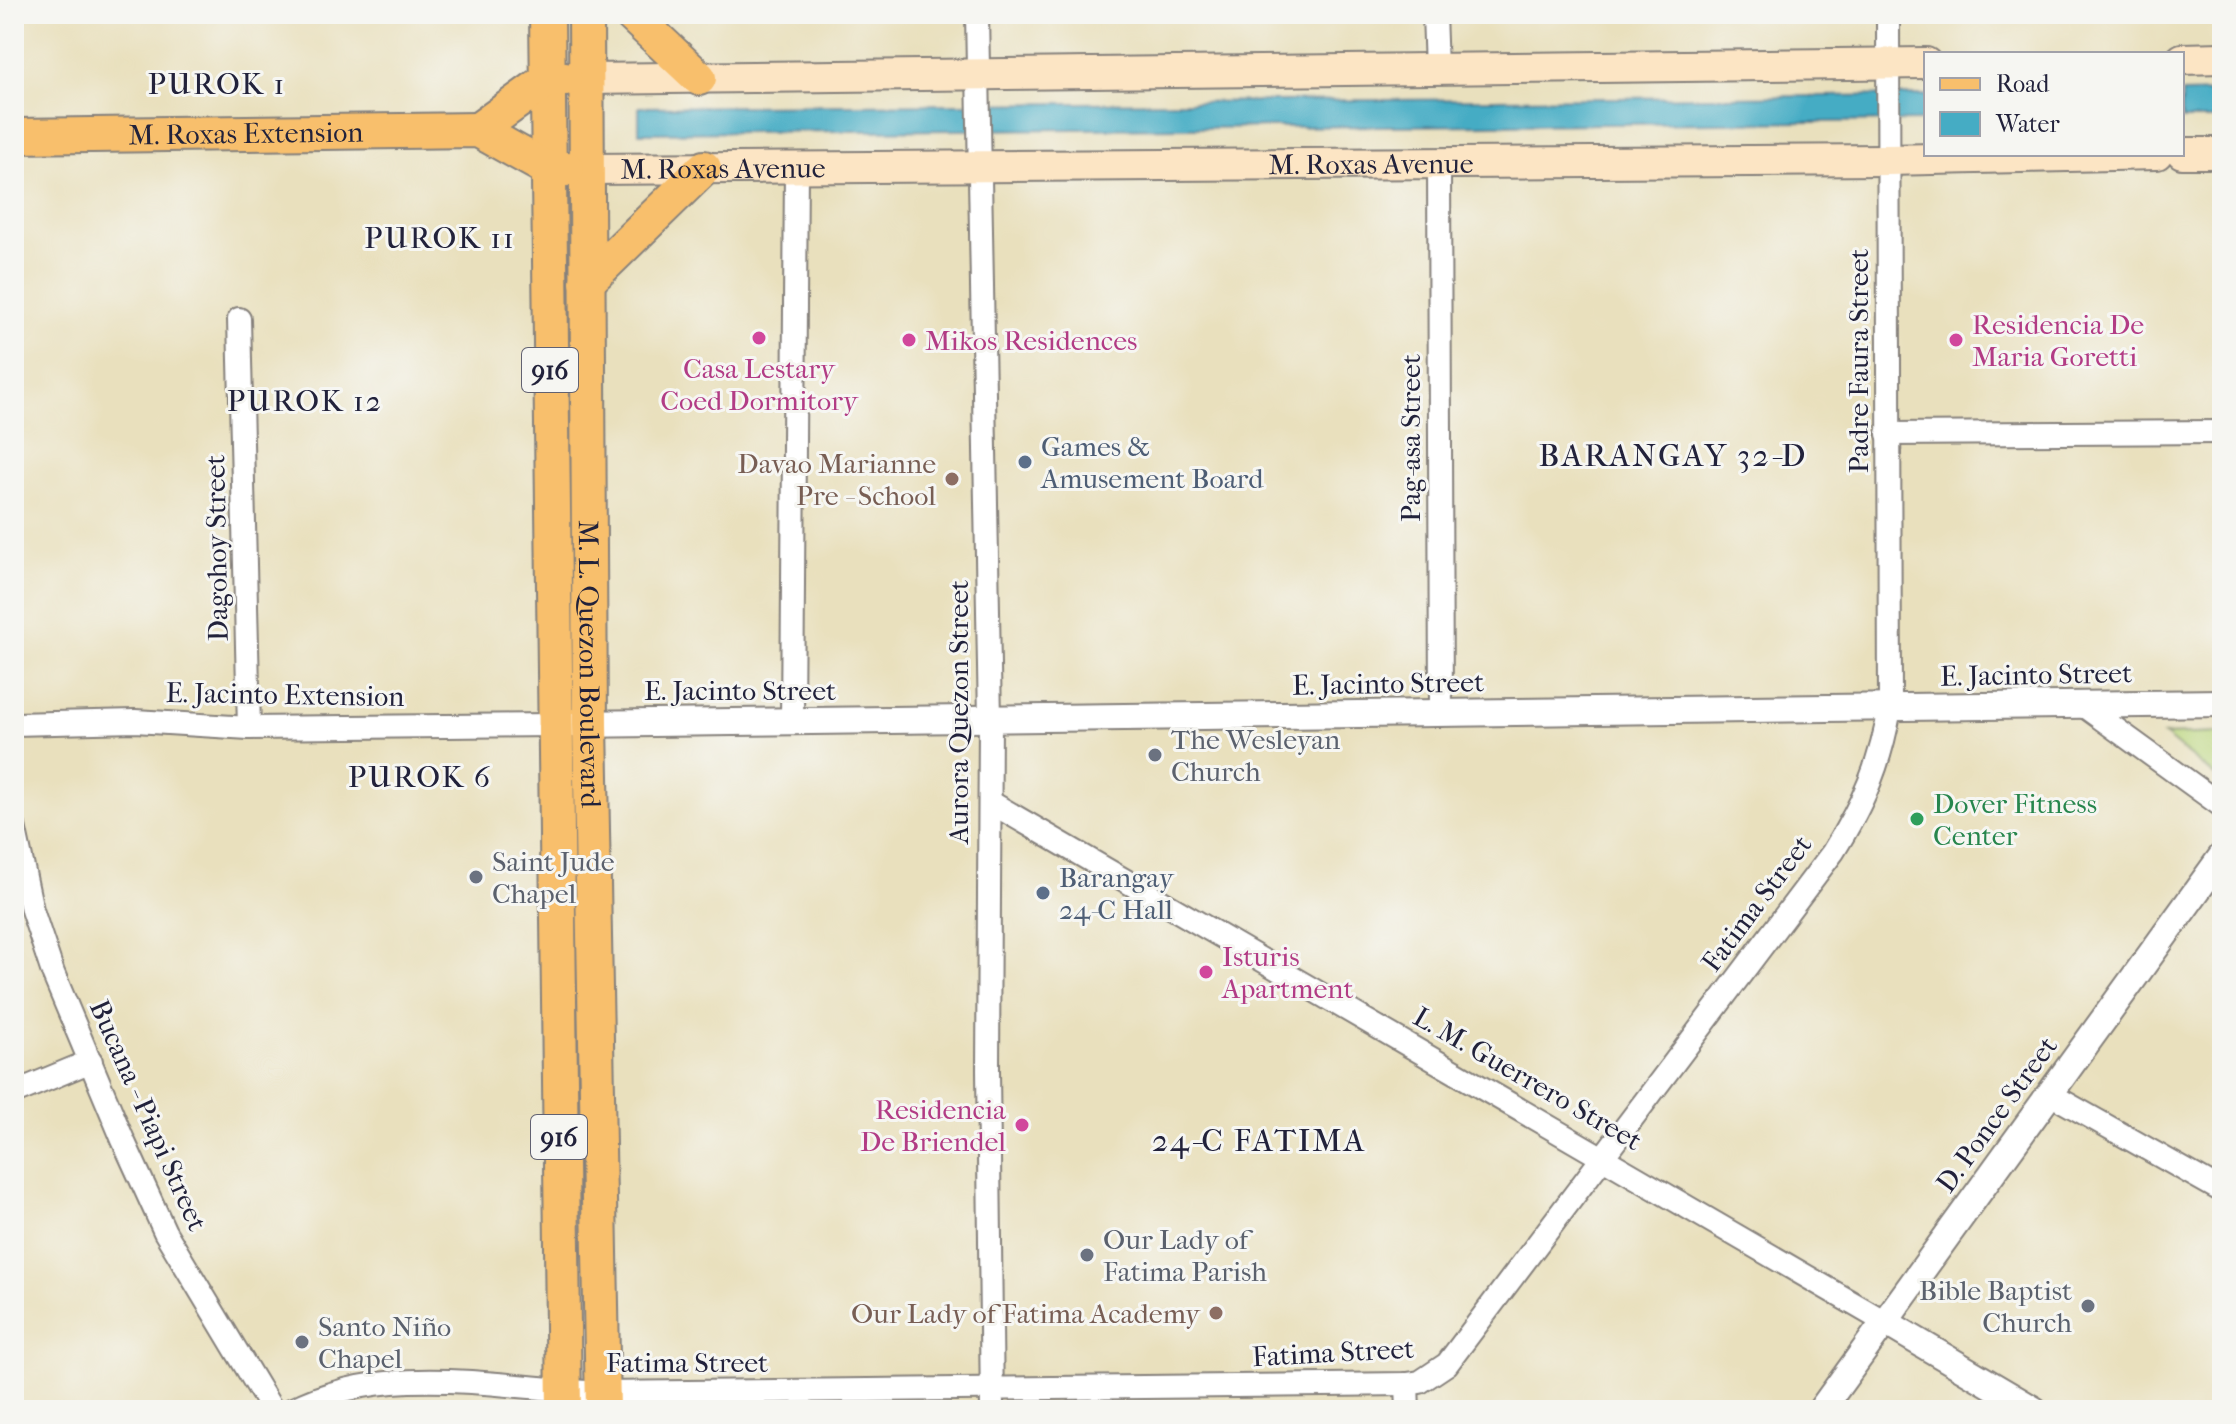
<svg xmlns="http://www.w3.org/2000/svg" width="2236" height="1424" viewBox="0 0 2236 1424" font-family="'IM FELL French Canon',serif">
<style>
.green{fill:#bad57a;stroke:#6e7c5a;stroke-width:2}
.water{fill:#45acc4;stroke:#346780;stroke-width:2}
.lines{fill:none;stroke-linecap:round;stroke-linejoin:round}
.minor-casing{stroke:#86817c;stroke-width:26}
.tertiary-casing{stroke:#86817c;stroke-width:30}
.secondary-casing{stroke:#86817c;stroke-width:34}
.primary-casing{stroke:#86817c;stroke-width:38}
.minor{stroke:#fff;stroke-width:22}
.tertiary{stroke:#fff;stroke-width:26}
.secondary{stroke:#fce5c4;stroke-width:30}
.primary{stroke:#f8bf6c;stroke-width:34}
.hotel-dot{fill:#d1479c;stroke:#f6f6f2;stroke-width:3}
.service-dot{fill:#5c6f8a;stroke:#f6f6f2;stroke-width:3}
.education-dot{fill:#8d6e63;stroke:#f6f6f2;stroke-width:3}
.worship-dot{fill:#6b7280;stroke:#f6f6f2;stroke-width:3}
.leisure-dot{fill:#2e9e5b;stroke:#f6f6f2;stroke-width:3}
.labels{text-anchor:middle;stroke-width:6;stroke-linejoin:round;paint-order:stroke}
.shield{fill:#f6f6f2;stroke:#626272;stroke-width:2}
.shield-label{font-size:26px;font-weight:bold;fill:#22223b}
.street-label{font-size:28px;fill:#22223b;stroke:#f6f6f2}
.hotel-label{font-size:28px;fill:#b23c85;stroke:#f6f6f2;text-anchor:start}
.service-label{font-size:28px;fill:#4e5e75;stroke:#f6f6f2;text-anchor:start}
.education-label{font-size:28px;fill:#785e54;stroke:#f6f6f2;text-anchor:end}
.worship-label{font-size:28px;fill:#5b616d;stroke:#f6f6f2;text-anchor:start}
.leisure-label{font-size:28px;fill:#27864d;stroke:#f6f6f2;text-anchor:start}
.neighbourhood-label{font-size:30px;letter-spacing:2px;fill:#22223b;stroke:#f6f6f2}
.quarter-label{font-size:32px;letter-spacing:2px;fill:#22223b;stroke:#f6f6f2}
</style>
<rect width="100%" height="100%" fill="#f6f6f2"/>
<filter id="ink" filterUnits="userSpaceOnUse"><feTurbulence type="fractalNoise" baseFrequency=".0125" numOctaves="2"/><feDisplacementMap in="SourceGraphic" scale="16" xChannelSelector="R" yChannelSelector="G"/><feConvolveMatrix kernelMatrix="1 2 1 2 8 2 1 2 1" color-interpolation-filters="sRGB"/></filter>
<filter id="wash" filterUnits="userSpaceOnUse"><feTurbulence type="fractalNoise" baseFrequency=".006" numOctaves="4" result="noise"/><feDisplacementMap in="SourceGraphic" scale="32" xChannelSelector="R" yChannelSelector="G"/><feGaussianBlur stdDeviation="1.8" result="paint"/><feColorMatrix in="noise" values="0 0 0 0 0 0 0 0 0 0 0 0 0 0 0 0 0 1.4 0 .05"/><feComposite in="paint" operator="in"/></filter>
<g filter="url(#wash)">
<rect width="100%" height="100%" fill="#e9e0bd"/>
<!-- green -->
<path class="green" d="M 2222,733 L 2222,782 L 2164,735 Z"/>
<!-- water -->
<g class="water">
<path d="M 2222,92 L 2222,119 L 2182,119 L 2182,93 Z"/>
<path d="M 1926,95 L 1926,121 L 639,133 L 639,107 Z"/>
</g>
</g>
<g filter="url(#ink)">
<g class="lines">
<defs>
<g id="minor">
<path d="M 977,14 L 990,720 L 988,1070 L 992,1410"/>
<path d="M 1434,14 L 1436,69"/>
<path d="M 1439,161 L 1441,714"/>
<path d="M 239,319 L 249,728"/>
<path d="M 1888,434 L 2222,432"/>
<path d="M 2084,706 L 2222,806"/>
<path d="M 792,722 L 796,167"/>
<path d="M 14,724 L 135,721 L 249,728 L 554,725"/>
<path d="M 990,802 L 1885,1322"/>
<path d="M 14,826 L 32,910 L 53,973 L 123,1140 L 165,1232 L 272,1410"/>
<path d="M 14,1093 L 91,1061"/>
<path d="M 2050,1094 L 2222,1191"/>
<path d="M 1407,1384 L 1408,1410"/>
<path d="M 291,1410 C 386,1360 501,1388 603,1393 L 1407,1384 L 1420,1382 L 1447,1364 L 1833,852 C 1864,802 1880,765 1890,708 L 1888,14"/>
</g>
<g id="tertiary">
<path d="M 574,724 L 2222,703"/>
<path d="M 1885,1322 L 2034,1410"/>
<path d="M 1821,1410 L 2222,856"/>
</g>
<g id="secondary">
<path d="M 2182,59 L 2222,58"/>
<path d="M 587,79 L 1926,63"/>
<path d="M 2182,153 L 2222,153"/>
<path id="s1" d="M 587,169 L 1888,160 L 2157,154"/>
</g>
<g id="primary">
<path d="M 547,14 L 564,1410"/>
<path id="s2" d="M 586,14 L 590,724 L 603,1410"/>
<path d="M 631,14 L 699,78"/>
<path d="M 478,130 L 547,80 L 565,79"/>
<path id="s3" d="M 14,136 L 478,130 L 548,169 L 567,169"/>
<path d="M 587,282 L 704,168"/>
</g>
</defs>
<!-- minor casing -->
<use href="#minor" class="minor-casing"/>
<!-- tertiary casing -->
<use href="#tertiary" class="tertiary-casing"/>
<!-- secondary casing -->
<use href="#secondary" class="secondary-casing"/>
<!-- primary casing -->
<use href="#primary" class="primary-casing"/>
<!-- minor -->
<use href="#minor" class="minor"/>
<!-- tertiary -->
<use href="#tertiary" class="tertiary"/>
<!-- secondary -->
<use href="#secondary" class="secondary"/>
<!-- primary -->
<use href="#primary" class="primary"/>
</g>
</g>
<!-- markers -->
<g class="hotel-dot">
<circle cx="759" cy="338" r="8"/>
<circle cx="909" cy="340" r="8"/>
<circle cx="1956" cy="340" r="8"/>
<circle cx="1206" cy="972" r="8"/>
<circle cx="1022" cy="1125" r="8"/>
</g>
<g class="service-dot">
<circle cx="1025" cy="462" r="8"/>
<circle cx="1043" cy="893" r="8"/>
</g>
<g class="education-dot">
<circle cx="952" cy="479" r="8"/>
<circle cx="1216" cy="1313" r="8"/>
</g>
<g class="worship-dot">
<circle cx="1155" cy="755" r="8"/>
<circle cx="476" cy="877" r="8"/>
<circle cx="1087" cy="1255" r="8"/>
<circle cx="2088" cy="1306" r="8"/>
<circle cx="302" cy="1342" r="8"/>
</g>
<circle class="leisure-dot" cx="1917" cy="819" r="8"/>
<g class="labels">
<!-- shield labels -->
<g class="shield">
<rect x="522" y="348" width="56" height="44" rx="6"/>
<rect x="531" y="1115" width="56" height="44" rx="6"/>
</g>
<g class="shield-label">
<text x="550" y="379">916</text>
<text x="559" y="1146">916</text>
</g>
<!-- street labels -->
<g class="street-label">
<text dy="10" stroke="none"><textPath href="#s3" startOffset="232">M. Roxas Extension</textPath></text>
<text dy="10" stroke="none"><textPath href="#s1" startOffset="784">M. Roxas Avenue</textPath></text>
<text dy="10" stroke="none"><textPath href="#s1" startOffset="136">M. Roxas Avenue</textPath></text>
<text transform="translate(1858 361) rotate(-90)" y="10">Padre Faura Street</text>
<text transform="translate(1410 438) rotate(-90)" y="10">Pag-asa Street</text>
<text transform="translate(216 548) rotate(-91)" y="10">Dagohoy Street</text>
<text dy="10" stroke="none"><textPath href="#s2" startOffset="650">M. L. Quezon Boulevard</textPath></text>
<text transform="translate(2036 674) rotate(-1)" y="10">E. Jacinto Street</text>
<text transform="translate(1388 683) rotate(-1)" y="10">E. Jacinto Street</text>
<text x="740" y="700">E. Jacinto Street</text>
<text transform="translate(285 694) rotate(1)" y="10">E. Jacinto Extension</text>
<text transform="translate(958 712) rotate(-90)" y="10">Aurora Quezon Street</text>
<text transform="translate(1756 903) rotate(-53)" y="10">Fatima Street</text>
<text transform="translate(1528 1078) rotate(30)" y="10">L. M. Guerrero Street</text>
<text transform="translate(1996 1114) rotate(-54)" y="10">D. Ponce Street</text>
<text transform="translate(149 1115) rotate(66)" y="10">Bucana - Piapi Street</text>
<text transform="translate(1333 1352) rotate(-3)" y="10">Fatima Street</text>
<text x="687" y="1372">Fatima Street</text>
</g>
<!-- hotel labels -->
<g class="hotel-label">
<text x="1972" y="334">Residencia De<tspan x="1972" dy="32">Maria Goretti</tspan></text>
<text x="925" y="350">Mikos Residences</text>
<text x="759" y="378" text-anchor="middle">Casa Lestary<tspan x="759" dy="32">Coed Dormitory</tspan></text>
<text x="1222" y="966">Isturis<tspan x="1222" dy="32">Apartment</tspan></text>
<text x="1006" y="1119" text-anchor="end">Residencia<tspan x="1006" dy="32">De Briendel</tspan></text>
</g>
<!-- service labels -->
<g class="service-label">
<text x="1041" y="456">Games &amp;<tspan x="1041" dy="32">Amusement Board</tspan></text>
<text x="1059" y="887">Barangay<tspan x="1059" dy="32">24-C Hall</tspan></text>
</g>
<!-- education labels -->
<g class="education-label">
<text x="936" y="473">Davao Marianne<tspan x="936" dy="32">Pre - School</tspan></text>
<text x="1200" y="1323">Our Lady of Fatima Academy</text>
</g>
<!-- worship labels -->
<g class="worship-label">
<text x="1171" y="749">The Wesleyan<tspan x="1171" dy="32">Church</tspan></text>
<text x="492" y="871">Saint Jude<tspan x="492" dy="32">Chapel</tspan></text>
<text x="1103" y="1249">Our Lady of<tspan x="1103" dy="32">Fatima Parish</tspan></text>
<text x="2072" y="1300" text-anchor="end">Bible Baptist<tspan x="2072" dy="32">Church</tspan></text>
<text x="318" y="1336">Santo Niño<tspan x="318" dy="32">Chapel</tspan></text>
</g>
<!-- leisure labels -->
<g class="leisure-label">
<text x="1933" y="813">Dover Fitness<tspan x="1933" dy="32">Center</tspan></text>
</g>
<!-- neighbourhood labels -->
<g class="neighbourhood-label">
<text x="217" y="94">PUROK 1</text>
<text x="440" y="248">PUROK 11</text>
<text x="305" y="411">PUROK 12</text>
<text x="420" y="787">PUROK 6</text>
</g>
<!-- quarter labels -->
<g class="quarter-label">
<text x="1673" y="466">BARANGAY 32-D</text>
<text x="1259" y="1151">24-C FATIMA</text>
</g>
</g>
<!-- margin -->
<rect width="2236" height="1424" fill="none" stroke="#f6f6f2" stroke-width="48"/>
<!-- legend -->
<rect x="1924" y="52" width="260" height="104" fill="#f6f6f2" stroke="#a1a1a9" stroke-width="2"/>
<rect x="1940" y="78" width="40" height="12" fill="#f8bf6c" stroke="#a1a1a9" stroke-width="2"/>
<text x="1996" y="92" font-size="24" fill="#22223b">Road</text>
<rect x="1940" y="112" width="40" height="24" fill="#45acc4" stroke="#a1a1a9" stroke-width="2"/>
<text x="1996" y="132" font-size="24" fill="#22223b">Water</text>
</svg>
